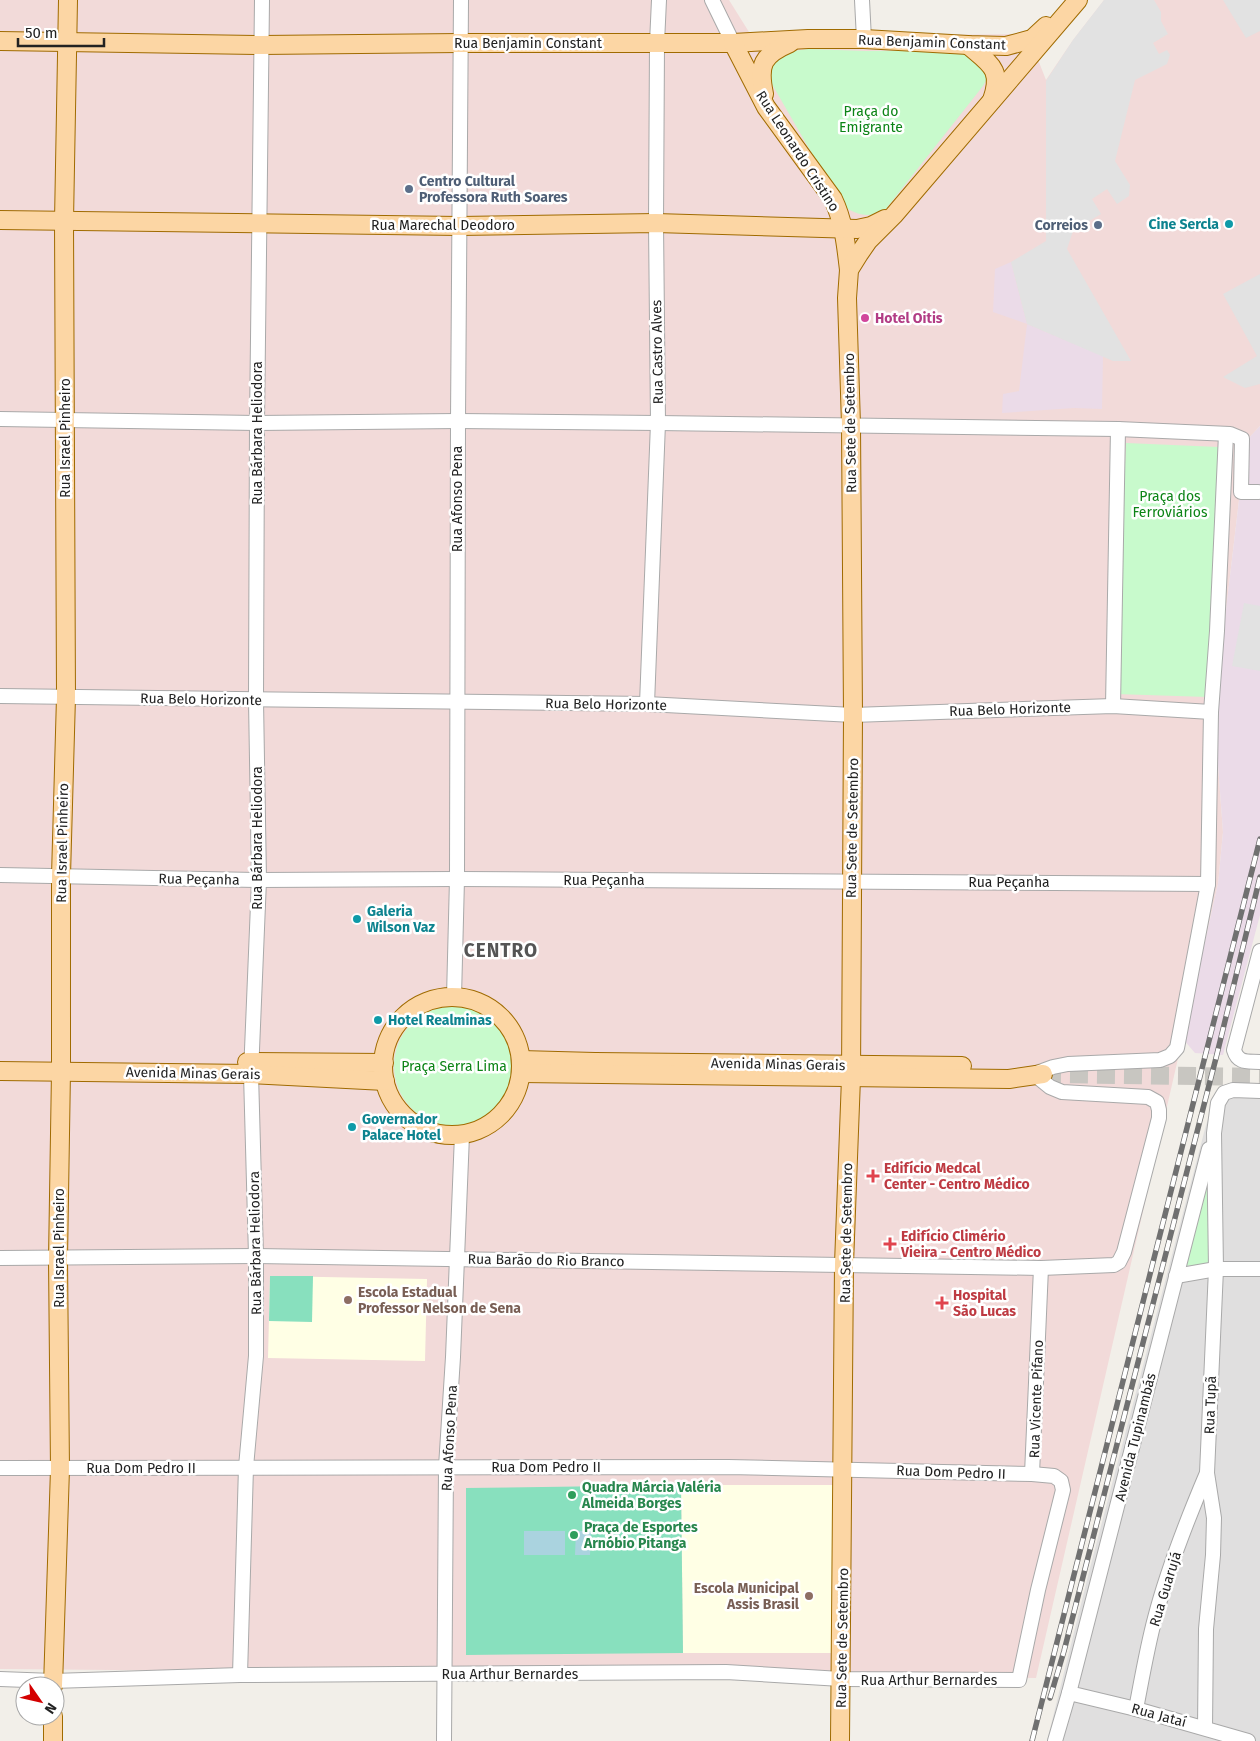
<svg xmlns="http://www.w3.org/2000/svg" width="1260" height="1741" viewBox="0 0 1260 1741" font-family="'Fira Sans',sans-serif">
<style>
.residential{fill:#e0dfdf}
.commercial{fill:#f2dad9}
.industrial{fill:#ebdbe8}
.education{fill:#ffffe5}
.park{fill:#c8facc}
.pitch{fill:#88e0be}
.parking{fill:#e2e2e2}
.water{fill:#aad3df}
.lines{fill:none;stroke-linecap:round;stroke-linejoin:round}
.major-tunnel{stroke:#c8c6c1;stroke-width:18;stroke-dasharray:18 9;stroke-linecap:butt}
.minor-casing{stroke:#a9a9a9;stroke-width:16}
.major-casing{stroke:#a06b00;stroke-width:20}
.minor{stroke:#fff;stroke-width:14}
.major{stroke:#fcd6a4;stroke-width:18}
.rail-casing{stroke:#707070;stroke-width:5.5}
.rail{stroke:#fff;stroke-width:4;stroke-dasharray:11;stroke-linecap:butt}
.service-dot{fill:#5c6f8a;stroke:#fff;stroke-width:2}
.culture-dot{fill:#0f9aa8;stroke:#fff;stroke-width:2}
.hotel-dot{fill:#d1479c;stroke:#fff;stroke-width:2}
.health-dot{fill:#e0444e;stroke:#fff;stroke-width:2}
.education-dot{fill:#8d6e63;stroke:#fff;stroke-width:2}
.leisure-dot{fill:#2e9e5b;stroke:#fff;stroke-width:2}
.labels{text-anchor:middle;stroke-width:5;stroke-linejoin:round;paint-order:stroke}
.street-label{font-size:14px;fill:#222;stroke:#fff}
.park-label{font-size:14px;fill:#0c8416;stroke:#fff}
.service-label{font-size:14px;font-weight:bold;fill:#4e5e75;stroke:#fff;text-anchor:start}
.culture-label{font-size:14px;font-weight:bold;fill:#0d838f;stroke:#fff;text-anchor:start}
.hotel-label{font-size:14px;font-weight:bold;fill:#b23c85;stroke:#fff;text-anchor:start}
.health-label{font-size:14px;font-weight:bold;fill:#be3a42;stroke:#fff;text-anchor:start}
.education-label{font-size:14px;font-weight:bold;fill:#785e54;stroke:#fff;text-anchor:start}
.leisure-label{font-size:14px;font-weight:bold;fill:#27864d;stroke:#fff;text-anchor:start}
.district-label{font-size:19px;font-weight:bold;letter-spacing:1px;fill:#555;stroke:#fff}
</style>
<rect width="100%" height="100%" fill="#f2efe9"/>
<!-- residential -->
<path class="residential" d="M 1260,1097 L 1260,1741 L 1047,1741 L 1090,1568 L 1206,1125 L 1216,1098 Z"/>
<!-- commercial -->
<path class="commercial" d="M 0,0 L 729,0 L 749,32 L 867,36 L 1028,34 L 1046,80 L 1073,40 L 1104,0 L 1260,0 L 1260,426 L 1246,441 L 1214,711 L 1223,832 L 1218,884 L 1036,1678 L 0,1669 Z"/>
<!-- industrial -->
<g class="industrial">
<path d="M 1011,262 L 1027,324 L 1103,356 L 1102,409 L 1074,408 L 1002,413 L 1003,394 L 1019,391 L 1027,324 L 993,312 L 995,269 Z"/>
<path d="M 1260,426 L 1260,915 L 1223,1055 L 1195,1053 L 1183,1039 L 1218,884 L 1223,832 L 1214,711 L 1246,441 Z"/>
</g>
<!-- education -->
<g class="education">
<path d="M 270,1276 L 427,1279 L 425,1361 L 268,1358 Z"/>
<path d="M 681,1485 L 841,1485 L 842,1653 L 683,1653 Z"/>
</g>
<!-- park -->
<g class="park">
<path d="M 808,49 L 866,51 L 960,50 L 985,64 L 987,79 L 983,86 L 885,210 C 869,219 855,215 841,204 L 769,79 L 772,60 L 787,52 Z"/>
<path d="M 1126,443 L 1219,447 L 1208,697 L 1115,694 Z"/>
<circle cx="454" cy="1066" r="60"/>
<path d="M 1211,1151 L 1213,1264 L 1181,1266 Z"/>
</g>
<!-- pitch -->
<g class="pitch">
<path d="M 270,1276 L 313,1276 L 312,1322 L 269,1321 Z"/>
<path d="M 681,1485 L 683,1653 L 466,1655 L 466,1488 Z"/>
</g>
<!-- parking -->
<g class="parking">
<path d="M 1104,0 L 1154,0 L 1161,12 L 1161,21 L 1168,34 L 1153,43 L 1159,54 L 1167,50 L 1170,55 L 1167,64 L 1135,80 L 1115,161 L 1130,185 L 1129,196 L 1117,204 L 1107,189 L 1092,199 L 1101,214 L 1073,231 L 1067,249 L 1131,361 L 1113,361 L 1027,324 L 1011,262 L 1046,241 L 1046,81 L 1073,40 Z"/>
<path d="M 1223,0 L 1260,0 L 1260,31 L 1246,38 Z"/>
<path d="M 1260,274 L 1260,384 L 1245,388 L 1223,377 L 1257,356 L 1223,294 Z"/>
<path d="M 1244,603 L 1260,606 L 1260,671 L 1232,666 Z"/>
</g>
<!-- water -->
<g class="water">
<rect x="524" y="1531" width="41" height="24"/>
<path d="M 576,1531 L 591,1531 L 590,1555 L 575,1555 Z"/>
</g>
<g class="lines">
<!-- major-tunnel -->
<path class="major-tunnel" d="M 1043,1074 L 1260,1077"/>
<defs>
<g id="minor">
<path d="M 712,0 L 733,43"/>
<path d="M 862,0 L 864,39"/>
<path d="M 0,419 L 257,423 L 458,421 L 658,423 L 1118,429 L 1230,434 L 1242,439 L 1241,492 L 1258,492"/>
<path d="M 0,696 L 647,704 L 853,715 L 1113,706 L 1211,712"/>
<path d="M 647,704 L 658,423 L 656,223 L 657,43 L 659,0"/>
<path d="M 1113,706 L 1118,429"/>
<path d="M 0,875 L 259,880 L 457,879 L 1208,884"/>
<path d="M 1260,951 L 1234,1050 C 1238,1064 1248,1061 1260,1062"/>
<path d="M 454,997 L 457,879 L 458,421 L 461,0"/>
<path d="M 0,1258 L 256,1256 L 1041,1268 L 1114,1265 L 1119,1262 L 1124,1252 L 1159,1118 L 1159,1110 L 1157,1102 L 1148,1097 L 1062,1092 L 1050,1087 L 1034,1074 L 1053,1067 L 1068,1064 L 1160,1060 L 1170,1056 L 1177,1048 L 1208,884 L 1211,712 L 1217,631 L 1226,434"/>
<path d="M 1176,1276 L 1216,1269 L 1260,1269"/>
<path d="M 0,1468 L 728,1467 L 1032,1474 L 1054,1476 L 1061,1481 L 1063,1490 L 1038,1590 L 1019,1680 L 841,1679 L 726,1672 L 240,1675 L 53,1681 L 0,1679"/>
<path d="M 1032,1474 L 1041,1268"/>
<path d="M 240,1675 L 246,1467 L 256,1356 L 256,1256 L 251,1074 L 259,880 L 256,700 L 257,423 L 262,0"/>
<path d="M 1069,1693 L 1136,1709 L 1248,1741"/>
<path d="M 1136,1709 C 1142,1678 1147,1648 1155,1618 C 1168,1568 1187,1520 1207,1473"/>
<path d="M 1205,1728 L 1206,1629 L 1213,1555 L 1214,1518 L 1207,1473 L 1216,1269 L 1214,1133 L 1218,1103 L 1224,1093 L 1233,1090 L 1260,1091"/>
<path d="M 444,1741 L 446,1467 L 453,1357 L 462,1135"/>
<path d="M 1055,1741 L 1069,1693 L 1209,1149"/>
</g>
<g id="major">
<path d="M 0,41 L 261,45 L 460,43 L 733,43 L 808,39 L 864,39 L 968,45 L 1006,46 L 1032,39 L 1046,26"/>
<path d="M 733,43 L 766,107 L 833,199 C 844,222 846,245 849,270"/>
<path d="M 968,45 C 990,64 1003,69 992,100"/>
<path d="M 764,94 C 758,65 762,55 790,43"/>
<path d="M 0,220 L 459,226 L 656,223 L 857,229 L 871,226 L 885,219"/>
<circle cx="452" cy="1066" r="69"/>
<path d="M 521,1060 L 595,1062 L 962,1066"/>
<path d="M 247,1062 L 384,1063"/>
<path d="M 0,1071 L 251,1074 L 385,1081"/>
<path d="M 521,1073 L 1009,1079 L 1043,1074"/>
<path d="M 53,1686 L 60,1469 L 58,1259 L 61,1071 L 61,876 L 66,697 L 64,221 L 68,0"/>
<path d="M 53,1741 L 53,1716"/>
<path d="M 840,1741 L 844,1264 L 851,1078 L 853,715 L 851,425 L 847,298 L 849,270 L 859,254 L 868,241 L 894,215 L 1078,0"/>
</g>
</defs>
<!-- minor casing -->
<use href="#minor" class="minor-casing"/>
<!-- major casing -->
<use href="#major" class="major-casing"/>
<!-- minor -->
<use href="#minor" class="minor"/>
<!-- major -->
<use href="#major" class="major"/>
<defs>
<g id="rail">
<path d="M 1050,1698 L 1064,1651 L 1216,1058 L 1260,877"/>
<path d="M 1032,1741 L 1260,839"/>
</g>
</defs>
<!-- rail casing -->
<use href="#rail" class="rail-casing"/>
<!-- rail -->
<use href="#rail" class="rail"/>
</g>
<!-- markers -->
<g class="service-dot">
<circle cx="409" cy="189" r="5"/>
<circle cx="1098" cy="225" r="5"/>
</g>
<g class="culture-dot">
<circle cx="1229" cy="224" r="5"/>
<circle cx="357" cy="919" r="5"/>
<circle cx="378" cy="1020" r="5"/>
<circle cx="352" cy="1127" r="5"/>
</g>
<circle class="hotel-dot" cx="865" cy="318" r="5"/>
<g class="health-dot">
<path d="M870.5 1168.5h5v5h5v5h-5v5h-5v-5h-5v-5h5z"/>
<path d="M887.5 1236.5h5v5h5v5h-5v5h-5v-5h-5v-5h5z"/>
<path d="M939.5 1295.5h5v5h5v5h-5v5h-5v-5h-5v-5h5z"/>
</g>
<g class="education-dot">
<circle cx="348" cy="1300" r="5"/>
<circle cx="809" cy="1596" r="5"/>
</g>
<g class="leisure-dot">
<circle cx="572" cy="1495" r="5"/>
<circle cx="574" cy="1535" r="5"/>
</g>
<g class="labels">
<!-- street labels -->
<g class="street-label">
<text transform="translate(932 42) rotate(2)" y="5">Rua Benjamin Constant</text>
<text x="528" y="48">Rua Benjamin Constant</text>
<text transform="translate(798 151) rotate(57)" y="5">Rua Leonardo Cristino</text>
<text x="443" y="230">Rua Marechal Deodoro</text>
<text transform="translate(657 352) rotate(-91)" y="5">Rua Castro Alves</text>
<text transform="translate(850 423) rotate(-91)" y="5">Rua Sete de Setembro</text>
<text transform="translate(257 433) rotate(-90)" y="5">Rua Bárbara Heliodora</text>
<text transform="translate(65 438) rotate(-90)" y="5">Rua Israel Pinheiro</text>
<text transform="translate(457 499) rotate(-90)" y="5">Rua Afonso Pena</text>
<text transform="translate(201 699) rotate(1)" y="5">Rua Belo Horizonte</text>
<text transform="translate(606 704) rotate(1)" y="5">Rua Belo Horizonte</text>
<text transform="translate(1010 709) rotate(-2)" y="5">Rua Belo Horizonte</text>
<text transform="translate(852 828) rotate(-89)" y="5">Rua Sete de Setembro</text>
<text transform="translate(257 838) rotate(-90)" y="5">Rua Bárbara Heliodora</text>
<text transform="translate(62 843) rotate(-89)" y="5">Rua Israel Pinheiro</text>
<text transform="translate(199 879) rotate(1)" y="5">Rua Peçanha</text>
<text x="604" y="885">Rua Peçanha</text>
<text x="1009" y="887">Rua Peçanha</text>
<text transform="translate(778 1064) rotate(1)" y="5">Avenida Minas Gerais</text>
<text transform="translate(193 1073) rotate(1)" y="5">Avenida Minas Gerais</text>
<text transform="translate(846 1233) rotate(-89)" y="5">Rua Sete de Setembro</text>
<text transform="translate(255 1243) rotate(-91)" y="5">Rua Bárbara Heliodora</text>
<text transform="translate(59 1248) rotate(-90)" y="5">Rua Israel Pinheiro</text>
<text transform="translate(546 1260) rotate(1)" y="5">Rua Barão do Rio Branco</text>
<text transform="translate(1036 1399) rotate(-88)" y="5">Rua Vicente Pifano</text>
<text transform="translate(1210 1405) rotate(-88)" y="5">Rua Tupã</text>
<text transform="translate(1135 1437) rotate(-76)" y="5">Avenida Tupinambás</text>
<text transform="translate(449 1438) rotate(-87)" y="5">Rua Afonso Pena</text>
<text x="546" y="1472">Rua Dom Pedro II</text>
<text x="141" y="1473">Rua Dom Pedro II</text>
<text transform="translate(951 1472) rotate(2)" y="5">Rua Dom Pedro II</text>
<text transform="translate(1165 1589) rotate(-73)" y="5">Rua Guarujá</text>
<text transform="translate(842 1638) rotate(-89)" y="5">Rua Sete de Setembro</text>
<text x="510" y="1679">Rua Arthur Bernardes</text>
<text x="929" y="1685">Rua Arthur Bernardes</text>
<text transform="translate(1159 1715) rotate(15)" y="5">Rua Jataí</text>
</g>
<!-- park labels -->
<g class="park-label">
<text x="871" y="116">Praça do<tspan x="871" dy="16">Emigrante</tspan></text>
<text x="1170" y="501">Praça dos<tspan x="1170" dy="16">Ferroviários</tspan></text>
<text x="454" y="1071">Praça Serra Lima</text>
</g>
<!-- service labels -->
<g class="service-label">
<text x="419" y="186">Centro Cultural<tspan x="419" dy="16">Professora Ruth Soares</tspan></text>
<text x="1088" y="230" text-anchor="end">Correios</text>
</g>
<!-- culture labels -->
<g class="culture-label">
<text x="1219" y="229" text-anchor="end">Cine Sercla</text>
<text x="367" y="916">Galeria<tspan x="367" dy="16">Wilson Vaz</tspan></text>
<text x="388" y="1025">Hotel Realminas</text>
<text x="362" y="1124">Governador<tspan x="362" dy="16">Palace Hotel</tspan></text>
</g>
<!-- hotel labels -->
<g class="hotel-label">
<text x="875" y="323">Hotel Oitis</text>
</g>
<!-- health labels -->
<g class="health-label">
<text x="884" y="1173">Edifício Medcal<tspan x="884" dy="16">Center - Centro Médico</tspan></text>
<text x="901" y="1241">Edifício Climério<tspan x="901" dy="16">Vieira - Centro Médico</tspan></text>
<text x="953" y="1300">Hospital<tspan x="953" dy="16">São Lucas</tspan></text>
</g>
<!-- education labels -->
<g class="education-label">
<text x="358" y="1297">Escola Estadual<tspan x="358" dy="16">Professor Nelson de Sena</tspan></text>
<text x="799" y="1593" text-anchor="end">Escola Municipal<tspan x="799" dy="16">Assis Brasil</tspan></text>
</g>
<!-- leisure labels -->
<g class="leisure-label">
<text x="582" y="1492">Quadra Márcia Valéria<tspan x="582" dy="16">Almeida Borges</tspan></text>
<text x="584" y="1532">Praça de Esportes<tspan x="584" dy="16">Arnóbio Pitanga</tspan></text>
</g>
<!-- district labels -->
<g class="district-label">
<text x="501" y="957">CENTRO</text>
</g>
</g>
<!-- north arrow -->
<g transform="translate(40 1701) rotate(124)"><circle r="24" fill="#ffffff" stroke="#a7a7a7"/>
<path d="M0-4L9 19L0 12L-9 19Z" fill="#d40000"/>
<text y="-8" font-size="14" font-weight="bold" text-anchor="middle" fill="#222222">N</text>
</g>
<!-- scale -->
<path d="M18 38v8h86v-8" fill="none" stroke="#222222" stroke-width="2.5"/>
<text x="25" y="38" font-size="15" fill="#222222" stroke="#ffffff" stroke-width="4" paint-order="stroke">50 m</text>
</svg>
